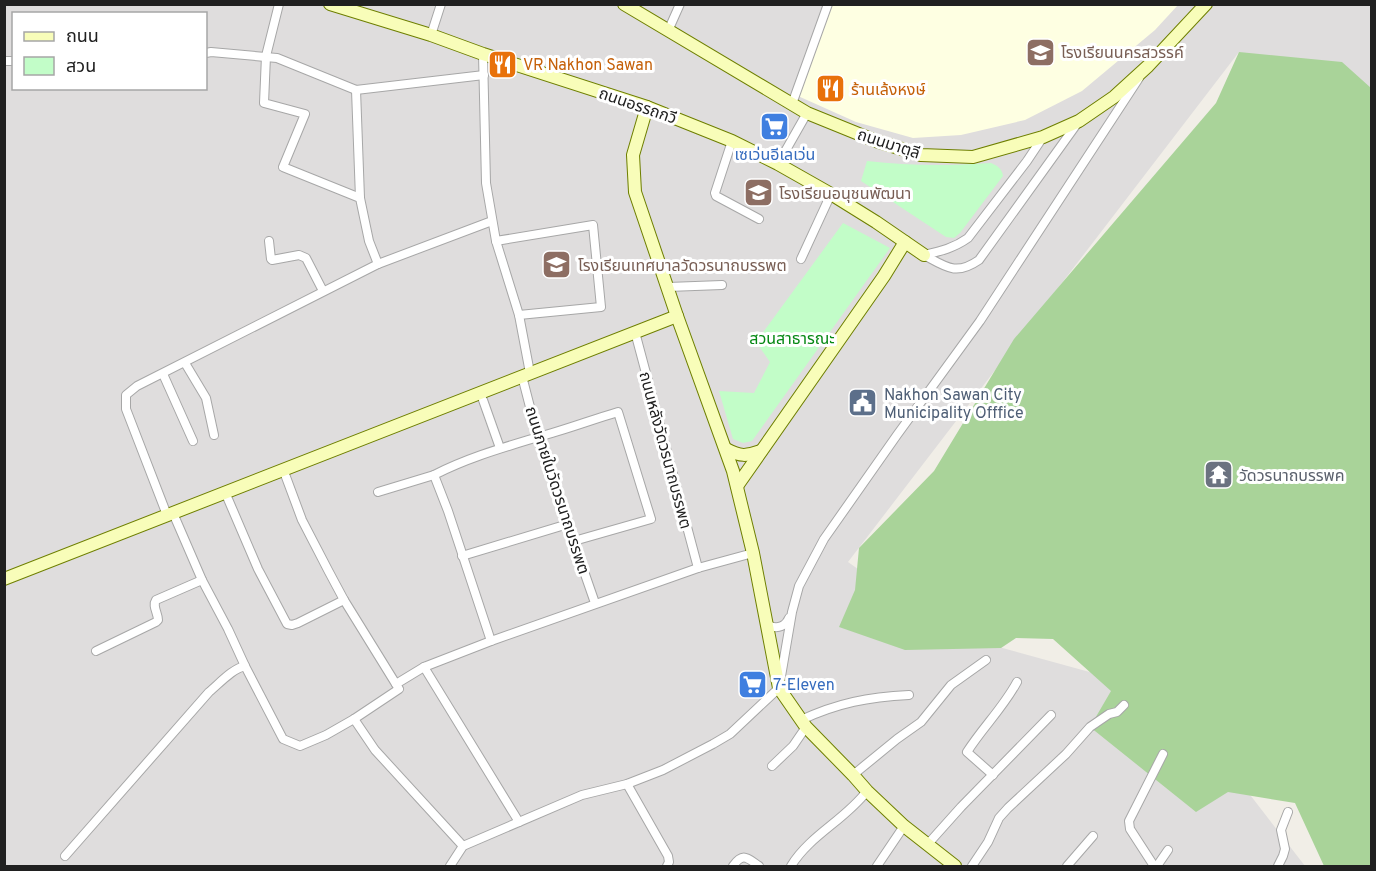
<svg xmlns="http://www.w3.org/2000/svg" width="1376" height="871" viewBox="0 0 1376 871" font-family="Overpass,'Noto Sans Thai',sans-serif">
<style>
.residential{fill:#dfdddd;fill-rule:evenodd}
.education{fill:#feffe2}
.forest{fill:#a9d399}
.park{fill:#c2fdc8}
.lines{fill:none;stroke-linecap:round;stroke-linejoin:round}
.street-casing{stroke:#a7a7a7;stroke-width:10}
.secondary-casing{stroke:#6e7f00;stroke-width:14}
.street{stroke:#fff;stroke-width:8}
.secondary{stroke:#f8fdb9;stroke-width:12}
.labels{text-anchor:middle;stroke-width:6;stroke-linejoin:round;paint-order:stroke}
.education-label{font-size:16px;fill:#785e54;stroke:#fff;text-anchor:start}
.food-label{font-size:16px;fill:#c56008;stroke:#fff;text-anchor:start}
.street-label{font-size:16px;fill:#202020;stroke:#fff}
.shop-label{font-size:16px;fill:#366cbe;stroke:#fff}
.park-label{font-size:16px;fill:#058813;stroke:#fff}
.service-label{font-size:16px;fill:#4e5e75;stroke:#fff;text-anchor:start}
.worship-label{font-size:16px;fill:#5b616d;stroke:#fff;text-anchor:start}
</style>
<rect width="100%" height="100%" fill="#f1eee7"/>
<!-- residential -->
<path class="residential" d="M 5,5 L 1371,5 L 1371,109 L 1366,101 L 1239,52 L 848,562 L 948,633 L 1173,695 L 1305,866 L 5,866 ZM 14,14 L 206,14 L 206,88 L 14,88 Z"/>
<!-- education -->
<path class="education" d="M 830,5 L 1178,5 L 1155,30 L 1082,91 L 1025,120 L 961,135 L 913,138 L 856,122 L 798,96 Z"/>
<!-- forest -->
<path class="forest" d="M 1239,52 L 1342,62 L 1371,88 L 1371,866 L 1324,866 L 1295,803 L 1228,792 L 1196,812 L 1090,727 L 1111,691 L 1053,639 L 1016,638 L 1001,648 L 905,650 L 839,627 L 855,590 L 859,548 L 934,471 L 1014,339 L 1216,103 Z"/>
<!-- park -->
<g class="park">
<path d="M 867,161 C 909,166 949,166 991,163 C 998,166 1002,169 1003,176 L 960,233 L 954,238 L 946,237 L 861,181 Z"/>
<path d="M 843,223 L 890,248 L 752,441 L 743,443 L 733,439 L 719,391 L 754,393 L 770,362 L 756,342 Z"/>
</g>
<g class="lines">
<defs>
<g id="street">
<path d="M 279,4 L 266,56 L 264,103 L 305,114 L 283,167 L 360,198 L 369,241 L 378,264"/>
<path d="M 668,31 L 680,4"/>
<path d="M 431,35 L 441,4"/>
<path d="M 206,53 L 211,52 L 277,58 L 356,90 L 484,75"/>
<path d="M 483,54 L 486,183 L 496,241 L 519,315 L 530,373"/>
<path d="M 4,61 L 14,61"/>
<path d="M 356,90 L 360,198"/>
<path d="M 792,104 L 828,4"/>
<path d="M 732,141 L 715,193 L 716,196 L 759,219"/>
<path d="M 778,164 L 807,113"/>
<path d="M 269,241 L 271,259 L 272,260 L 299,255 L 306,258 L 323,291"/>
<path d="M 496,241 L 593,225 L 601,307 L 519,315"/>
<path d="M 924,255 C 946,267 956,276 979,260 L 1079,121"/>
<path d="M 924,255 C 941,251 954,248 968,238 L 1027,161 L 1043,137"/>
<path d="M 801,259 L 831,194"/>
<path d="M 668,287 L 722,285"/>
<path d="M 635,332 L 698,568"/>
<path d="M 185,363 L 206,398 L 214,435"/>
<path d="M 163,374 L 193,441"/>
<path d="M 522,376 L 539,442 L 595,603"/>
<path d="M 483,400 L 500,448"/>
<path d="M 225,492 L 258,569 L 287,624 L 292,625 L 298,623 L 344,600"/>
<path d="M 378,492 L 434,475"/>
<path d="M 173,513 L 202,580 L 228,629 L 245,666 L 283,739 L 300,746 L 326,735 L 354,719 L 399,689 L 344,600 L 329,572 L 302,520 L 283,469"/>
<path d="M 167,515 L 126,409 L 126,395 L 137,386 L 378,264 L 492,221"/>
<path d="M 462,556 L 568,524"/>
<path d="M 767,622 L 770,626 C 778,629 786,626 789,618"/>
<path d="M 491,641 L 448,511 L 434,475 C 467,458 502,448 538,437 C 565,430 591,420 618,412 L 651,519 L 574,541"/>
<path d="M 96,651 L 156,622 L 158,620 C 158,613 152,606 156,600 L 202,580"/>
<path d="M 424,667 L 519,822"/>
<path d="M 396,684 L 424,667 L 491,641 L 698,568 L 753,553"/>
<path d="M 354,719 L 375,750 L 463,846"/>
<path d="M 801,720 C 838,703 868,697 909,695"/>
<path d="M 772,766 L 793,746 L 806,727"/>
<path d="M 853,775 L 897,739 L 921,722 L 951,685 L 986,660"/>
<path d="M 993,775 L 967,752 C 983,727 1003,708 1017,682"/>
<path d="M 627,784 L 668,856 L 669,862 L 667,866"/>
<path d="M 927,845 L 961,807 L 1051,715"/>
<path d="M 65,856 L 209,692 C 220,683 232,669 245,666"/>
<path d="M 450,866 L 463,846 L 582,795 L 627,784 L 663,770 L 713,744 L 730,734 L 779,688 L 792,612 L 799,586 L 824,539 L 897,435 L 980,321 L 1139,78"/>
<path d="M 733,866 C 743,852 747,858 759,866"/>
<path d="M 791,866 C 810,835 845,820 867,791"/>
<path d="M 877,866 L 904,826"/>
<path d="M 972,866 L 988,842 L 999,818 L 1008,808 L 1066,754 L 1090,727 L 1109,714 L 1117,712 L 1124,705"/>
<path d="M 1067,866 L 1093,836"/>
<path d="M 1154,866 L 1130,829 L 1129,821 L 1163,754"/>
<path d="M 1157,866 L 1168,850"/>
<path d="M 1278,866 L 1283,856 L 1285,849 L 1281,830 L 1288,812"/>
</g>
<g id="secondary">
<path d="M 330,4 L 431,35 L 483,54 L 647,107 L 732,141 L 778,164 L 831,194 L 876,222 L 924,255"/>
<path d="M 624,4 L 807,113 L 876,141 L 921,155 L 973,157 L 1043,137 L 1079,121 L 1114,97 L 1148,66 L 1206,4"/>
<path d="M 647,107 L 633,155 L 635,192 L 677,316 L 733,471 L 753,553 L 779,688 L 806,727 L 853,775 L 867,791 L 904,826 L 955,866"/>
<path d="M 726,449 C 741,457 746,456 761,451"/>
<path d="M 737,486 L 884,276 L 905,242"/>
<path d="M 4,579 L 677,316"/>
</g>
</defs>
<!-- street casing -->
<use href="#street" class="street-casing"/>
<!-- secondary casing -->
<use href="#secondary" class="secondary-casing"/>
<!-- street -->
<use href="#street" class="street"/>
<!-- secondary -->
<use href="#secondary" class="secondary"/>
</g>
<!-- icons -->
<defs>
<symbol id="school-square" viewBox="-11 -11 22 22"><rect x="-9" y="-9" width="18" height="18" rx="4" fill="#8d6e63" stroke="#fff"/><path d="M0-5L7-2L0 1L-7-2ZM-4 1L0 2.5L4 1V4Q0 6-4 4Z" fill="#fff"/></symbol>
<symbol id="restaurant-square" viewBox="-11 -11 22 22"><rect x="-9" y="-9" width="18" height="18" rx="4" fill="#e8710a" stroke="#fff"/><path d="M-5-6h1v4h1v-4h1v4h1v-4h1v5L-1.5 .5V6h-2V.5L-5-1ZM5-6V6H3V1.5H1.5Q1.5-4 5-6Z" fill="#fff"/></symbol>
<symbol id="supermarket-square" viewBox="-11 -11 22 22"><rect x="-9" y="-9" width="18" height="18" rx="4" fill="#3f7fe0" stroke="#fff"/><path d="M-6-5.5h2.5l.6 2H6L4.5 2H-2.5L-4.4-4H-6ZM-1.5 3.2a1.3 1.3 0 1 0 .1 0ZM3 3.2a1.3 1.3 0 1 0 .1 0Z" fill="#fff"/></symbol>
<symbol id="civic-square" viewBox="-11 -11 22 22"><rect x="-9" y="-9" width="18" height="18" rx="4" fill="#5c6f8a" stroke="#fff"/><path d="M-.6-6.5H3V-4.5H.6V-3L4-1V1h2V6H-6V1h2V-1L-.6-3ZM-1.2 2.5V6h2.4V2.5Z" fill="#fff"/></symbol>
<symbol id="temple-square" viewBox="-11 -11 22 22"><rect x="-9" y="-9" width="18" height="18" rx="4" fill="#6b7280" stroke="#fff"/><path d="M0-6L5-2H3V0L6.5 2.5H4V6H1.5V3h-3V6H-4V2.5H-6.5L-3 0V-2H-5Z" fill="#fff"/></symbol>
</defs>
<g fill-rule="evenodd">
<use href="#school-square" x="1024" y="36" width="33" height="33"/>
<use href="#restaurant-square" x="486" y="48" width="33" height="33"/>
<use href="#restaurant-square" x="814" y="72" width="33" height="33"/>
<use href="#supermarket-square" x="758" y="110" width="33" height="33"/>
<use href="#school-square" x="742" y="176" width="33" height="33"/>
<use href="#school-square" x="540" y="248" width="33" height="33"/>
<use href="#civic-square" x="846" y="386" width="33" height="33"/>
<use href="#temple-square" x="1202" y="458" width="33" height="33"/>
<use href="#supermarket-square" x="736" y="668" width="33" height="33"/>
</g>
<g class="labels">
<!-- education labels -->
<g class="education-label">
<text x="1061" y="58">โรงเรียนนครสวรรค์</text>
<text x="779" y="199">โรงเรียนอนุชนพัฒนา</text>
<text x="578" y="271">โรงเรียนเทศบาลวัดวรนาถบรรพต</text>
</g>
<!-- food labels -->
<g class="food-label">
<text x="523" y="70">VR Nakhon Sawan</text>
<text x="851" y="95">ร้านเล้งหงษ์</text>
</g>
<!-- street labels -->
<g class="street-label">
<text transform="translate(638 105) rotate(19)" y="6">ถนนอรรถกวี</text>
<text transform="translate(889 143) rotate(18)" y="6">ถนนมาตุลี</text>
<text transform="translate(666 450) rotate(75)" y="6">ถนนหลังวัดวรนาถบรรพต</text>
<text transform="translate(558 490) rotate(72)" y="6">ถนนภายในวัดวรนาถบรรพต</text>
</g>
<!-- shop labels -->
<g class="shop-label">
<text x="775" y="160">เซเว่นอีเลเว่น</text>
<text x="773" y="690" text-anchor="start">7-Eleven</text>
</g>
<!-- park labels -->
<g class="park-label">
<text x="792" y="344">สวนสาธารณะ</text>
</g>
<!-- service labels -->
<g class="service-label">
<text x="884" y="400">Nakhon Sawan City<tspan x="884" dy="18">Municipality Offfice</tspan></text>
</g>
<!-- worship labels -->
<g class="worship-label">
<text x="1239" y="481">วัดวรนาถบรรพค</text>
</g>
</g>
<!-- border -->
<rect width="1376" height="871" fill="none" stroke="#202020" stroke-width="12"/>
<!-- legend -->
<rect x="12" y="12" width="195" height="78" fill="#ffffff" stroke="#a6a6a6" stroke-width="1.5"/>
<rect x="24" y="32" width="30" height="9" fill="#f8fdb9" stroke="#a6a6a6" stroke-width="1.5"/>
<text x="66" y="42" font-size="18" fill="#202020">ถนน</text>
<rect x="24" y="57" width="30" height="18" fill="#c2fdc8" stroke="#a6a6a6" stroke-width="1.5"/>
<text x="66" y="72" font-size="18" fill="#202020">สวน</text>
</svg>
